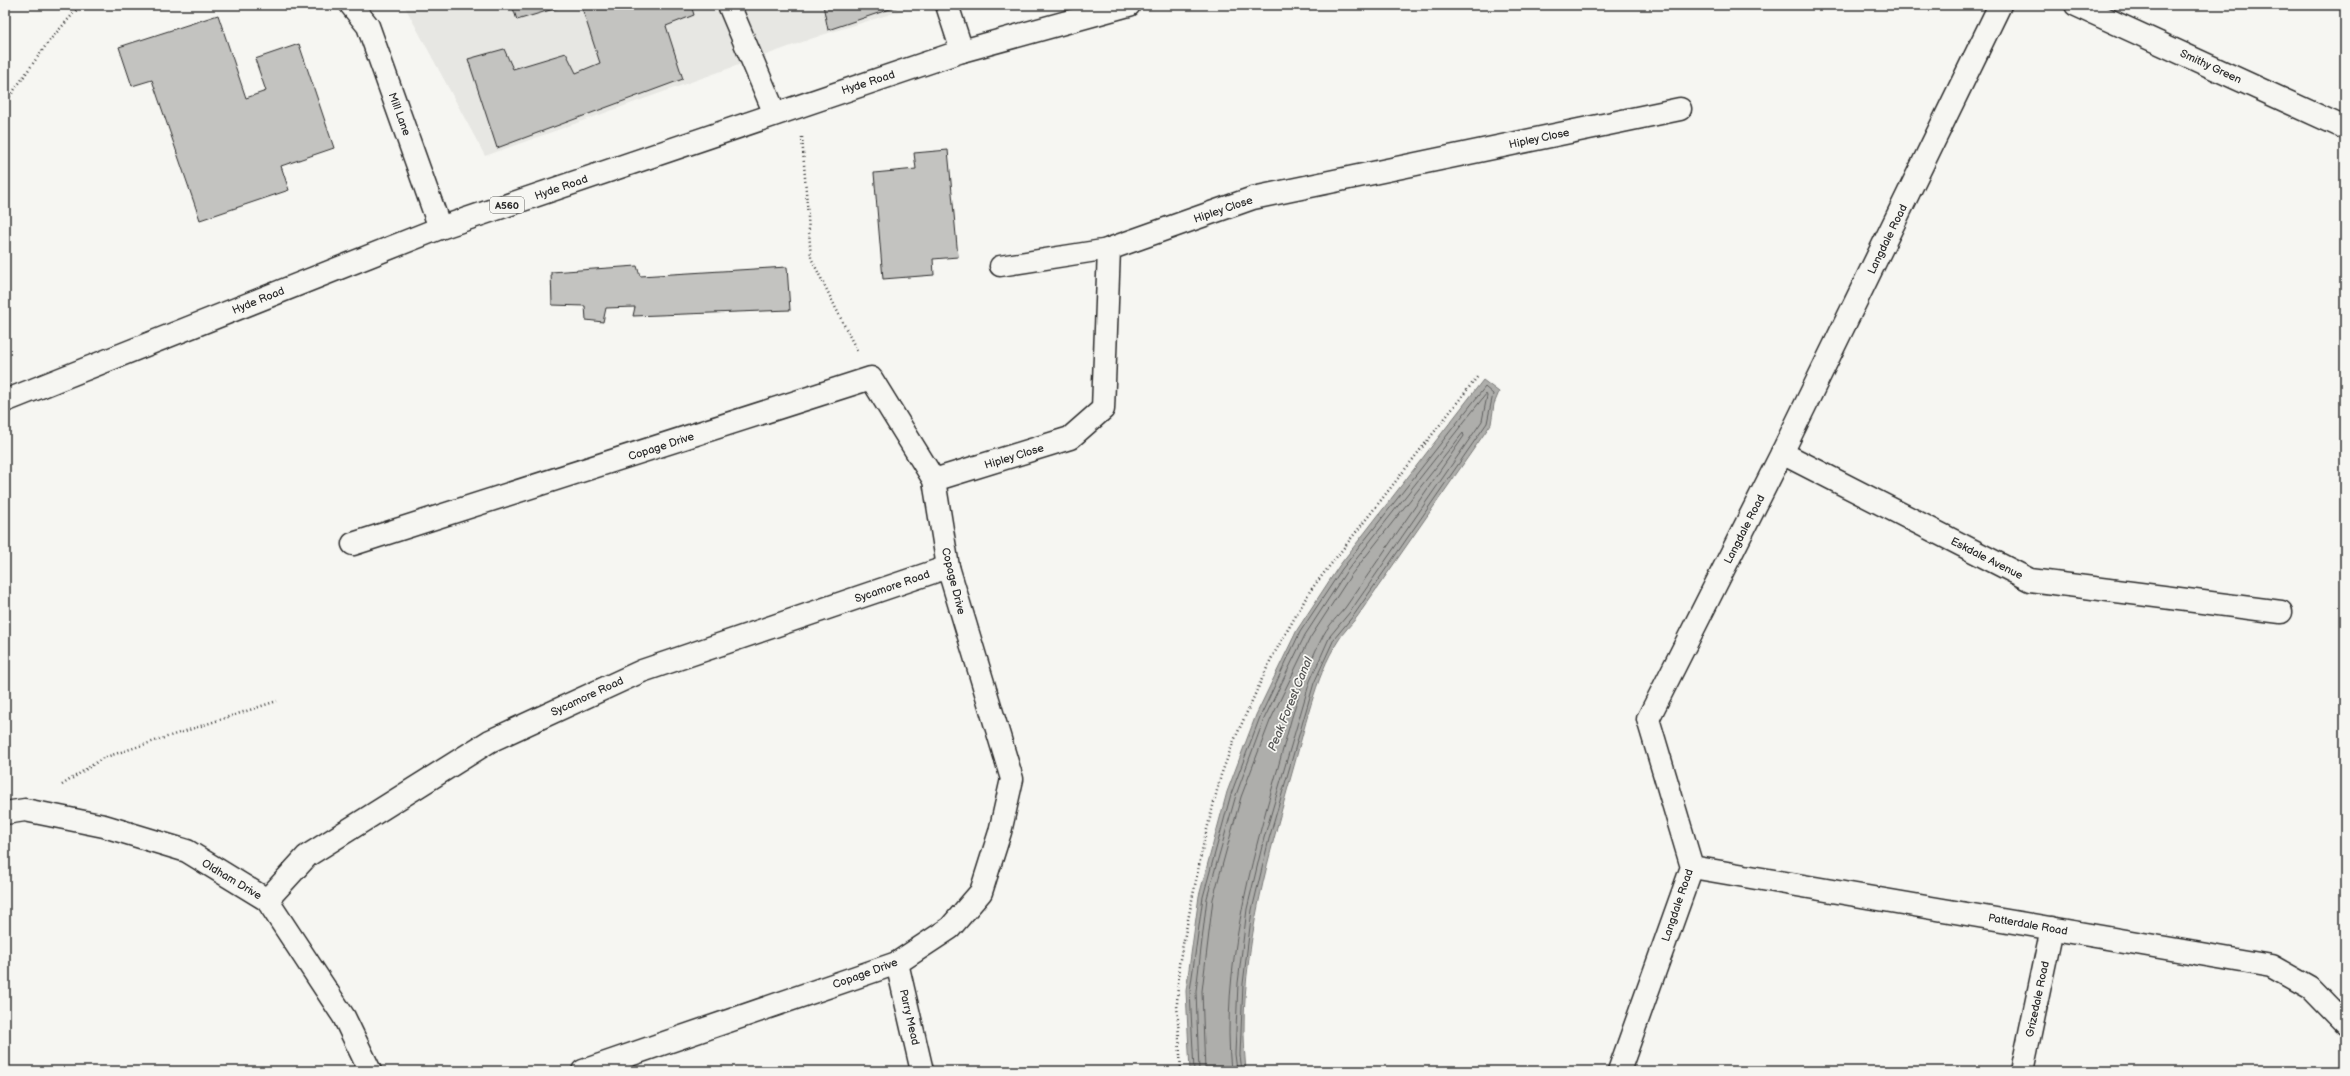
<svg xmlns="http://www.w3.org/2000/svg" width="2350" height="1076" viewBox="0 0 2350 1076" font-family="'Balsamiq Sans',sans-serif">
<style>
.built{fill:#e7e7e3}
.water{fill:#aeaeab;stroke:#7a7a78}
.lines{fill:none;stroke-linecap:round;stroke-linejoin:round}
.shore{stroke:#5f5f5e;stroke-width:1}
.building{fill:#c3c3c0;stroke:#2b2b2b}
.lane-casing{stroke:#2b2b2b;stroke-width:23}
.street-casing{stroke:#2b2b2b;stroke-width:25}
.primary-casing{stroke:#2b2b2b;stroke-width:25}
.path{stroke:#2b2b2b;stroke-width:2.5;stroke-dasharray:1 3;stroke-linecap:butt}
.lane{stroke:#f6f6f2;stroke-width:20}
.street{stroke:#f6f6f2;stroke-width:22}
.primary{stroke:#f6f6f2;stroke-width:22}
.labels{text-anchor:middle;stroke-width:3.5;stroke-linejoin:round;paint-order:stroke}
.shield{fill:#f6f6f2;stroke:#686867;stroke-width:1}
.shield-label{font-size:10px;font-weight:bold;fill:#2b2b2b}
.street-label{font-size:11px;fill:#2b2b2b;stroke:#f6f6f2}
.water-label{font-size:12px;font-style:italic;fill:#525251;stroke:#f6f6f2}
</style>
<rect width="100%" height="100%" fill="#f6f6f2"/>
<filter id="ink" filterUnits="userSpaceOnUse"><feTurbulence type="fractalNoise" baseFrequency=".025" numOctaves="2"/><feDisplacementMap in="SourceGraphic" scale="8" xChannelSelector="R" yChannelSelector="G"/><feConvolveMatrix kernelMatrix="1 2 1 2 8 2 1 2 1" color-interpolation-filters="sRGB"/></filter>
<g filter="url(#ink)">
<!-- built -->
<path class="built" d="M 404,5 L 920,5 L 822,35 L 485,156 Z"/>
<!-- water -->
<path class="water" d="M 1483,380 L 1499,392 L 1494,404 L 1491,424 L 1357,617 C 1351,625 1343,632 1338,641 C 1315,676 1304,732 1292,773 C 1265,869 1236,970 1246,1071 L 1190,1071 L 1186,991 L 1199,896 L 1227,792 L 1256,715 L 1297,630 L 1339,566 Z"/>
<g class="lines">
<!-- shore -->
<g class="shore">
<path d="M 1194,1071 L 1190,991 L 1203,897 L 1231,794 L 1260,717 L 1300,632 L 1342,569 L 1485,387 L 1493,394 L 1487,423 L 1354,615 L 1334,639 L 1314,683 L 1269,839 L 1252,910 L 1243,984 L 1240,1055 L 1242,1071"/>
<path d="M 1199,1071 L 1196,991 L 1207,898 L 1236,795 L 1264,719 L 1305,635 L 1346,572 L 1486,394 L 1487,396 L 1482,421 L 1350,612 L 1330,636 L 1310,681 L 1264,838 L 1247,909 L 1238,983 L 1235,1054 L 1237,1071"/>
<path d="M 1205,1071 L 1202,991 L 1213,899 L 1241,797 L 1270,721 L 1310,638 L 1351,575 L 1463,433 L 1464,436 L 1345,608 C 1338,616 1329,625 1324,634 C 1301,676 1290,725 1277,771 C 1250,866 1221,972 1231,1071"/>
</g>
</g>
<!-- building -->
<g class="building">
<path d="M 512,5 L 567,5 L 517,20 Z"/>
<path d="M 581,5 L 691,5 L 694,15 L 666,26 L 683,79 L 497,148 L 468,59 L 504,49 L 513,69 L 566,53 L 576,73 L 600,63 Z"/>
<path d="M 823,5 L 902,5 L 828,30 Z"/>
<path d="M 218,15 L 246,98 L 266,91 L 255,59 L 299,44 L 334,148 L 281,166 L 289,190 L 200,220 L 152,80 L 132,86 L 119,47 Z"/>
<path d="M 948,150 L 958,257 L 933,259 L 934,275 L 883,279 L 874,173 L 916,169 L 914,153 Z"/>
<path d="M 637,266 L 640,276 L 787,267 L 790,310 L 633,316 L 635,307 L 606,308 L 603,322 L 586,320 L 585,306 L 552,305 L 551,272 Z"/>
</g>
<g class="lines">
<defs>
<path id="lane" d="M 1000,266 L 1109,249"/>
<g id="street">
<path d="M 351,5 L 368,26 L 440,228"/>
<path d="M 729,5 L 775,114"/>
<path d="M 947,5 L 962,51"/>
<path d="M 2076,5 L 2345,128"/>
<path d="M 1782,453 L 2030,580 L 2281,612"/>
<path d="M 934,480 L 1070,438 L 1103,409 L 1109,249 L 1253,198 L 1680,109"/>
<path d="M 353,544 L 871,378 L 934,480 L 948,567 L 1012,779 L 1000,832 L 981,892 L 950,928 L 897,963 L 583,1071"/>
<path d="M 5,813 L 25,810 L 104,826 L 187,851 L 267,900 L 344,1017 L 370,1071"/>
<path d="M 1692,867 L 2271,966 L 2310,988 L 2345,1024"/>
<path d="M 267,900 L 307,856 L 490,741 L 642,671 L 948,567"/>
<path d="M 897,963 L 922,1071"/>
<path d="M 1619,1071 L 1692,867 L 1648,719 L 1782,453 L 2000,5"/>
<path d="M 2022,1071 L 2052,928"/>
</g>
<path id="primary" d="M 5,401 L 440,228 L 962,51 L 1129,5"/>
</defs>
<!-- lane casing -->
<use href="#lane" class="lane-casing"/>
<!-- street casing -->
<use href="#street" class="street-casing"/>
<!-- primary casing -->
<use href="#primary" class="primary-casing"/>
<!-- path -->
<g class="path">
<path d="M 5,103 L 49,41 L 81,5"/>
<path d="M 802,137 L 811,258 L 857,351"/>
<path d="M 62,785 L 103,758 L 277,701"/>
<path d="M 1181,1071 L 1177,1004 L 1179,964 L 1204,841 L 1221,775 L 1233,743 L 1271,659 L 1310,591 L 1478,376"/>
</g>
<!-- lane -->
<use href="#lane" class="lane"/>
<!-- street -->
<use href="#street" class="street"/>
<!-- primary -->
<use href="#primary" class="primary"/>
</g>
</g>
<g class="labels">
<!-- shield labels -->
<rect class="shield" x="490" y="197" width="34" height="16" rx="3"/>
<g class="shield-label">
<text x="507" y="209">A560</text>
</g>
<!-- street labels -->
<g class="street-label">
<text transform="translate(2211 66) rotate(25)" y="4">Smithy Green</text>
<text transform="translate(868 82) rotate(-18)" y="4">Hyde Road</text>
<text transform="translate(400 114) rotate(70)" y="4">Mill Lane</text>
<text transform="translate(1539 138) rotate(-12)" y="4">Hipley Close</text>
<text transform="translate(561 187) rotate(-19)" y="4">Hyde Road</text>
<text transform="translate(1223 209) rotate(-19)" y="4">Hipley Close</text>
<text transform="translate(1887 239) rotate(-64)" y="4">Langdale Road</text>
<text transform="translate(258 300) rotate(-22)" y="4">Hyde Road</text>
<text transform="translate(661 446) rotate(-18)" y="4">Copage Drive</text>
<text transform="translate(1014 456) rotate(-17)" y="4">Hipley Close</text>
<text transform="translate(1744 529) rotate(-63)" y="4">Langdale Road</text>
<text transform="translate(1987 558) rotate(27)" y="4">Eskdale Avenue</text>
<text transform="translate(954 581) rotate(76)" y="4">Copage Drive</text>
<text transform="translate(892 586) rotate(-19)" y="4">Sycamore Road</text>
<text transform="translate(587 696) rotate(-25)" y="4">Sycamore Road</text>
<text transform="translate(232 879) rotate(31)" y="4">Oldham Drive</text>
<text transform="translate(1677 905) rotate(-71)" y="4">Langdale Road</text>
<text transform="translate(2028 924) rotate(10)" y="4">Patterdale Road</text>
<text transform="translate(865 973) rotate(-20)" y="4">Copage Drive</text>
<text transform="translate(2037 999) rotate(-78)" y="4">Grizedale Road</text>
<text transform="translate(910 1017) rotate(77)" y="4">Parry Mead</text>
</g>
<!-- water labels -->
<g class="water-label">
<text transform="translate(1290 704) rotate(-68)" y="4">Peak Forest Canal</text>
</g>
</g>
<!-- margin -->
<rect width="2350" height="1076" fill="none" stroke="#f6f6f2" stroke-width="20"/>
<rect x="10" y="10" width="2330" height="1056" fill="none" stroke="#2b2b2b" stroke-width="1.5" filter="url(#ink)"/>
</svg>
